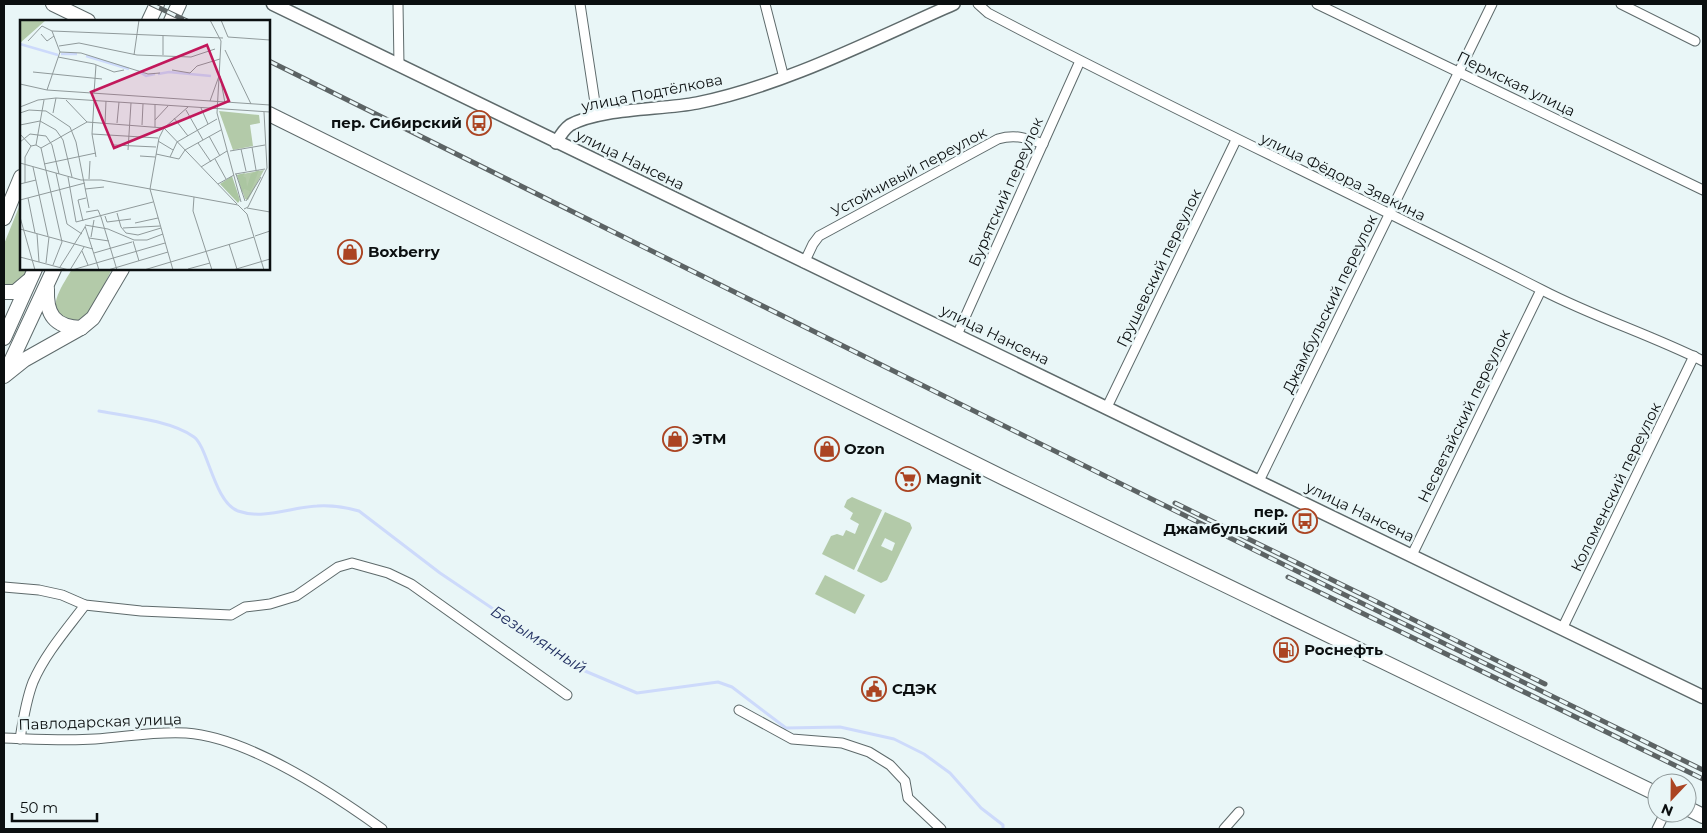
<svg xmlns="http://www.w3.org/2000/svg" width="1707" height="833" viewBox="0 0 1707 833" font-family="Montserrat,sans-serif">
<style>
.green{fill:#b3caa9;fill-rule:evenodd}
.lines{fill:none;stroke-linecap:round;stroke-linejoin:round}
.stream{stroke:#cddafb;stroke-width:3}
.minor-casing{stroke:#5e6a6b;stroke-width:11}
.tertiary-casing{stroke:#5e6a6b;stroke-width:14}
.secondary-casing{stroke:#5e6a6b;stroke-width:15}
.primary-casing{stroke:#5e6a6b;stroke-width:16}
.minor{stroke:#fff;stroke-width:9}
.tertiary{stroke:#fff;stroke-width:11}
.secondary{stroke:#fff;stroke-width:12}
.primary{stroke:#fff;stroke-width:14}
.rail-casing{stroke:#5c6364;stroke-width:5}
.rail{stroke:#e9f6f7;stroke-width:3;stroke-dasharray:9;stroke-linecap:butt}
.labels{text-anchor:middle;stroke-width:5;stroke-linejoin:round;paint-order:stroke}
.street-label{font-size:15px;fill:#0b0f10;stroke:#e9f6f7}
.poi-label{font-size:15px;font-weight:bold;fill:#0b0f10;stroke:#e9f6f7;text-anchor:start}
.water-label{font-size:16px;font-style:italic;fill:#212f61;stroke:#e9f6f7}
.inset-river{fill:none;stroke:#cddafb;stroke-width:2.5}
.inset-road{fill:none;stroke:#909a9b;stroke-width:1}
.view{fill:#c2185b;fill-opacity:0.15;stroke:#c2185b;stroke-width:2.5}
.inset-edge{fill:none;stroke:#0b0f10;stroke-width:2.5}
</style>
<rect width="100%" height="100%" fill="#e9f6f7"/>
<!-- green -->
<g class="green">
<path d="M 21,202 L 21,269 L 27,269 L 21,282 L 14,288 L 4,287 L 4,244 Z"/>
<path d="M 72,269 L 112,269 C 104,284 96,308 82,318 C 76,322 71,321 64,318 C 44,309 65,282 72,269 Z"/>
<path d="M 852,497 L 882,510 L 854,570 L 822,554 L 831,536 L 837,534 L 843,536 L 846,530 L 855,534 L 859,524 L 850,519 L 853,513 L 844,507 L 847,500 Z"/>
<path d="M 885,512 L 910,523 L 912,528 L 887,580 L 881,583 L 857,571 ZM 885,538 L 895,543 L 892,551 L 881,546 Z"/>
<path d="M 825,575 L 865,595 L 855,614 L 815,594 Z"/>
</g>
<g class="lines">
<!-- stream -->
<path class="stream" d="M 99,411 C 127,416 172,421 194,437 C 208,447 214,502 238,511 C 263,520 292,507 317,506 C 332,505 345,507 359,511 L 440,573 L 585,671 L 637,693 L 718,682 L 732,687 L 786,728 L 840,727 L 894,739 L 924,754 L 950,773 L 981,808 L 1003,825 L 1003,829"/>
<defs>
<g id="minor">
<path d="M 398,4 L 399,65"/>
<path d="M 580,4 L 597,116"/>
<path d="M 765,4 L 784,78"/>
<path d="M 978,4 L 988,13 C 1171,109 1358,196 1542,290 C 1594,317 1651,335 1703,361"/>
<path d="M 1317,4 L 1703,190"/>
<path d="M 1621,4 L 1695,41"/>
<path d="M 804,263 L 813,244 L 819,236 L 998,139 C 1015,134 1027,138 1043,144"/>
<path d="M 957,335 L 1080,61"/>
<path d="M 1107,407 L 1236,140"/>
<path d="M 1259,481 L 1492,4"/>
<path d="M 1412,555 L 1541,290"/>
<path d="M 4,587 L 39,590 L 62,595 L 85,605 L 141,611 L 231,615 L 245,607 L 270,604 L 296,596 L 338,567 L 352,563 L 388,573 L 411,584 L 567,695"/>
<path d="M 1562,629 L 1694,356"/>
<path d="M 739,710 L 792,739 L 842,743 L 869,752 L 890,765 L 905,781 L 908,798 L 941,829"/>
<path d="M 4,738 C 34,739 65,741 95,739 C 125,737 155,731 186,733 C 248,737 332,793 382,829"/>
<path d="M 20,739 C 23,720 26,700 33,682 C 45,654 67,629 85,605"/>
<path d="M 1224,829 L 1239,812"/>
<path d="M 1657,829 L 1665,813"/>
</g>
<path id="tertiary" d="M 556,143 C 560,136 563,130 570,125 C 601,108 661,110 697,103 C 783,86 874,39 954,4"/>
<path id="secondary" d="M 273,4 L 1703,697"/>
<g id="primary">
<path d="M 53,4 L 88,21"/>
<path d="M 149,21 L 157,4"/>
<path d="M 171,21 L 179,4"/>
<path d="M 269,114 L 1006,479 L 1657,794"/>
<path d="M 4,218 L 21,177"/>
<path d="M 47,289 C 46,314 54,327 81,328"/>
<path d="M 4,292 L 15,292 L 28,281"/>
<path d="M 4,338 L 35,269"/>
<path d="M 6,372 L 54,269"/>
<path d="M 4,376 L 24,360 L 81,328 L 93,318 L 122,269"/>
<path d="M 1687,808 L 1703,816"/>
</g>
</defs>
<!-- minor casing -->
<use href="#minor" class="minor-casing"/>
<!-- tertiary casing -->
<use href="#tertiary" class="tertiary-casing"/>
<!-- secondary casing -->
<use href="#secondary" class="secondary-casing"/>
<!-- primary casing -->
<use href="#primary" class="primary-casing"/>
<!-- minor -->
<use href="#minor" class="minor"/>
<!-- tertiary -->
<use href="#tertiary" class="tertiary"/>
<!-- secondary -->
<use href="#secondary" class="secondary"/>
<!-- primary -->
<use href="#primary" class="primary"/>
<defs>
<g id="rail">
<path d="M 151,4 L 187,21"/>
<path d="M 269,61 L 1339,592 L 1703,770"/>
<path d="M 1175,503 L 1545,684"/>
<path d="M 1288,577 L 1703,779"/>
</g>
</defs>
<!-- rail casing -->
<use href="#rail" class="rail-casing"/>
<!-- rail -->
<use href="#rail" class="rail"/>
</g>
<!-- icons -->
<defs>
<symbol id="bus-ring" viewBox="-11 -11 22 22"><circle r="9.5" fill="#e9f6f7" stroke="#ab4422" stroke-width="1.5"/><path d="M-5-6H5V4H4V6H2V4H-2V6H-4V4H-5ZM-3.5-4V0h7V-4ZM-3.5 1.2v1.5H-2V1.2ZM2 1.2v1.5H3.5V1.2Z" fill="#ab4422"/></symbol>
<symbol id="shop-ring" viewBox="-11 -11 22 22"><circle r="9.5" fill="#e9f6f7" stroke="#ab4422" stroke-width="1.5"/><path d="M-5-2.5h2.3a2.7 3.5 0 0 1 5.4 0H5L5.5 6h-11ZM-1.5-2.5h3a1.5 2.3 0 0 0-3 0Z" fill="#ab4422"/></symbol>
<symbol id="supermarket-ring" viewBox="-11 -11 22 22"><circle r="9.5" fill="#e9f6f7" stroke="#ab4422" stroke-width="1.5"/><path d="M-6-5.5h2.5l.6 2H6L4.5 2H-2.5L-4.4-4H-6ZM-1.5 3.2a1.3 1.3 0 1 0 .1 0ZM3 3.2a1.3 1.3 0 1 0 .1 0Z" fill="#ab4422"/></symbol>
<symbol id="fuel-ring" viewBox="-11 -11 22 22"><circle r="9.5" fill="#e9f6f7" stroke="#ab4422" stroke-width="1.5"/><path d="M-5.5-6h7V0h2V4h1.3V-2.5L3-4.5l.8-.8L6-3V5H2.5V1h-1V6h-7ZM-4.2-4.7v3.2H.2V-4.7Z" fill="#ab4422"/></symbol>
<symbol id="civic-ring" viewBox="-11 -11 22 22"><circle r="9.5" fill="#e9f6f7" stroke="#ab4422" stroke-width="1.5"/><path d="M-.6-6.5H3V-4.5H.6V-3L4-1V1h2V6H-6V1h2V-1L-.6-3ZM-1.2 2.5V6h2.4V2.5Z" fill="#ab4422"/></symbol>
</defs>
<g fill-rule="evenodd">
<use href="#bus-ring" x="465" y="109" width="28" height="28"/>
<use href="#shop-ring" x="336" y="238" width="28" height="28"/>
<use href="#shop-ring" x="661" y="425" width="28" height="28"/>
<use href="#shop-ring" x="813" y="435" width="28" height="28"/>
<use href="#supermarket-ring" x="894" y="465" width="28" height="28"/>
<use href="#bus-ring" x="1291" y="507" width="28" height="28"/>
<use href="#fuel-ring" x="1272" y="636" width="28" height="28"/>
<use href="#civic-ring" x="860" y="675" width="28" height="28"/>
</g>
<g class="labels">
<!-- street labels -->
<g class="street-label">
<text transform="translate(1516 84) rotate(26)" y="5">Пермская улица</text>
<text transform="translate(652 93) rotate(-11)" y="5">улица Подтёлкова</text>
<text transform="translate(630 160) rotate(26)" y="5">улица Нансена</text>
<text transform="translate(909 172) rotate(-28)" y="5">Устойчивый переулок</text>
<text transform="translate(1343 177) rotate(26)" y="5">улица Фёдора Зявкина</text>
<text transform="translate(1006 192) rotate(-66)" y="5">Бурятский переулок</text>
<text transform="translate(1159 268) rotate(-64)" y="5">Грушевский переулок</text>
<text transform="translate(1330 304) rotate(-64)" y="5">Джамбульский переулок</text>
<text transform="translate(995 335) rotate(26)" y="5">улица Нансена</text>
<text transform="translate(1464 416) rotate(-64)" y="5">Несветайский переулок</text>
<text transform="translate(1616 487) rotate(-64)" y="5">Коломенский переулок</text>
<text transform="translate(1360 512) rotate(26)" y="5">улица Нансена</text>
<text transform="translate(100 722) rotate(-2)" y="5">Павлодарская улица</text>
</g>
<!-- poi labels -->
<g class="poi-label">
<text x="462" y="128" text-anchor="end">пер. Сибирский</text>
<text x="368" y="257">Boxberry</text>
<text x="692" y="444">ЭТМ</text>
<text x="844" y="454">Ozon</text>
<text x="926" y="484">Magnit</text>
<text x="1288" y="517" text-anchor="end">пер.<tspan x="1288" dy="17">Джамбульский</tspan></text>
<text x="1304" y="655">Роснефть</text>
<text x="892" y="694">СДЭК</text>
</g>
<!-- water labels -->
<g class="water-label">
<text transform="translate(539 639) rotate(33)" y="6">Безымянный</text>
</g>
</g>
<!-- overview -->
<g transform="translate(20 20)">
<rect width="250" height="250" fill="#e9f6f7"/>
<path d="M 0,0 L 26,0 L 0,23 ZM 199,91 L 239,95 L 240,103 L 230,105 L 233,126 L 213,130 ZM 244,150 L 228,180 L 225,179 L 217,155 Z" fill="#b3caa9"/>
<path d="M 239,150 L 229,175 L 230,171 L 224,169 L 222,173 L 217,155 L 225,153 L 223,156 L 226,158 L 227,167 L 231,154 ZM 212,156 L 220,180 L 218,183 L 200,164 Z" fill="#abc6a1"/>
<path class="inset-river" d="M 0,24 L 38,35M 41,34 L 57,34M 66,36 L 109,49M 118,51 L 126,56 L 135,54M 138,54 L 149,52 L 191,56"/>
<path class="inset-road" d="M 190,0 L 201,21 L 197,93 L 221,182M 201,0 L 208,17 L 250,20M 21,14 L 27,21 L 34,16M 8,21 L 22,6 L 32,11M 39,26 L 59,23 L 117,35 L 171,37 L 195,29M 205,30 L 231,84M 40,32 L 61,33 L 128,54 L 140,53M 114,35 L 119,0M 143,35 L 143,16M 38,37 L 74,44 L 94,52 L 104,50M 152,50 L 170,53 L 177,46 L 200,39M 13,52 L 82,59M 200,56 L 205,83M 0,64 L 27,70 L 250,85M 27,70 L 40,32 L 32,11 L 203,18M 74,73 L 76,45M 46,80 L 67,102M 74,81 L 72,114 L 76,137M 190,81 L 199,56M 0,87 L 18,80 L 36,78 L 250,92M 181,88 L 188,104M 166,90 L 183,120M 0,93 L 9,90 L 26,91 L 50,107 L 56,122 L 69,188M 33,93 L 36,78M 154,98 L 168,116M 135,100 L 148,86M 67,102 L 144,108M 97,103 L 99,82M 85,104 L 86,81M 0,105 L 20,101 L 36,110 L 43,120 L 52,157M 122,105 L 123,84M 135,107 L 135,85M 144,108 L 217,184M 0,114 L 11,126M 72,114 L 138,118M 189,116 L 200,136M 138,121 L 153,130M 0,122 L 10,114 L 26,116 L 32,125 L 39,154M 178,123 L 191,142M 16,125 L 24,80M 94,125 L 136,127M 232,127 L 236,150M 21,128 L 67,102M 221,129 L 226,151M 108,130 L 111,83M 210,131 L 245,125M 136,134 L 159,139 L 165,130 L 201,110M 120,136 L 135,137M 150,137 L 157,122 L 197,99M 195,139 L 206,159M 0,143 L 61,160 L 81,160 L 218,185 L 227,194 L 244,250M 24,144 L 76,133M 13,147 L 28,216M 181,147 L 207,131M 36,153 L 47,204 L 62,214M 215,154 L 245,149M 216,154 L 225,181M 48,157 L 56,202 L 133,182M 69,159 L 70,141M 5,163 L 5,137 L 11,126 L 16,125 L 21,128 L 42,222 L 33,245M 0,164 L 16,160M 198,164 L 214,155M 65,169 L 84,167M 174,177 L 173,191 L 192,250M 8,178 L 15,213M 0,180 L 65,163M 226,181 L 241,157M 227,188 L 250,192M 224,189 L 228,187 L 247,148 L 244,92M 66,192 L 78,190 L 81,197M 97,193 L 101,207 L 106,213 L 118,215 L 141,208M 85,196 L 87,202 L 111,199M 0,197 L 15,250M 81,197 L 97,250M 63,201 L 58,180 L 66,178M 115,203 L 138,198M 65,205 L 88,209 L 114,220 L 127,220 L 143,214M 65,206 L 79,250M 103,208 L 140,206M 0,209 L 73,229M 17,214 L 19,242M 235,216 L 250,211M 71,217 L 74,200M 69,218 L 89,221M 113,221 L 119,241M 209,224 L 217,249M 62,231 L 68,245M 74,233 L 112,222M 0,237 L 49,250M 26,243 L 29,217M 40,247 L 65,207M 168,249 L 190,243M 13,250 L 31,250M 50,250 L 64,227M 52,250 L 145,223M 88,250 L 148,232M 124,250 L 234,217M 153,250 L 130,169 L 139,118 L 144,108 L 168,87M 213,250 L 250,239"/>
<path class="view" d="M 187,25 L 209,81 L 94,128 L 71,72 Z"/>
<rect width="250" height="250" class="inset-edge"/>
</g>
<!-- border -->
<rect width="1707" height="833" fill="none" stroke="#0b0f10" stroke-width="10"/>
<!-- north arrow -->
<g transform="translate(1672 798) rotate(202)"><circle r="24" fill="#e9f6f7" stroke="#909a9b"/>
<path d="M0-4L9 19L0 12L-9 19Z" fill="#ab4422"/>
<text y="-8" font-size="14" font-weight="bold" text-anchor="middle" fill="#0b0f10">N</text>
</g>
<!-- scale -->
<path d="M12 813v8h85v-8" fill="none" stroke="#0b0f10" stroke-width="2.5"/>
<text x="20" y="813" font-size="15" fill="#0b0f10" stroke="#e9f6f7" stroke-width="4" paint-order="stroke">50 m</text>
</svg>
